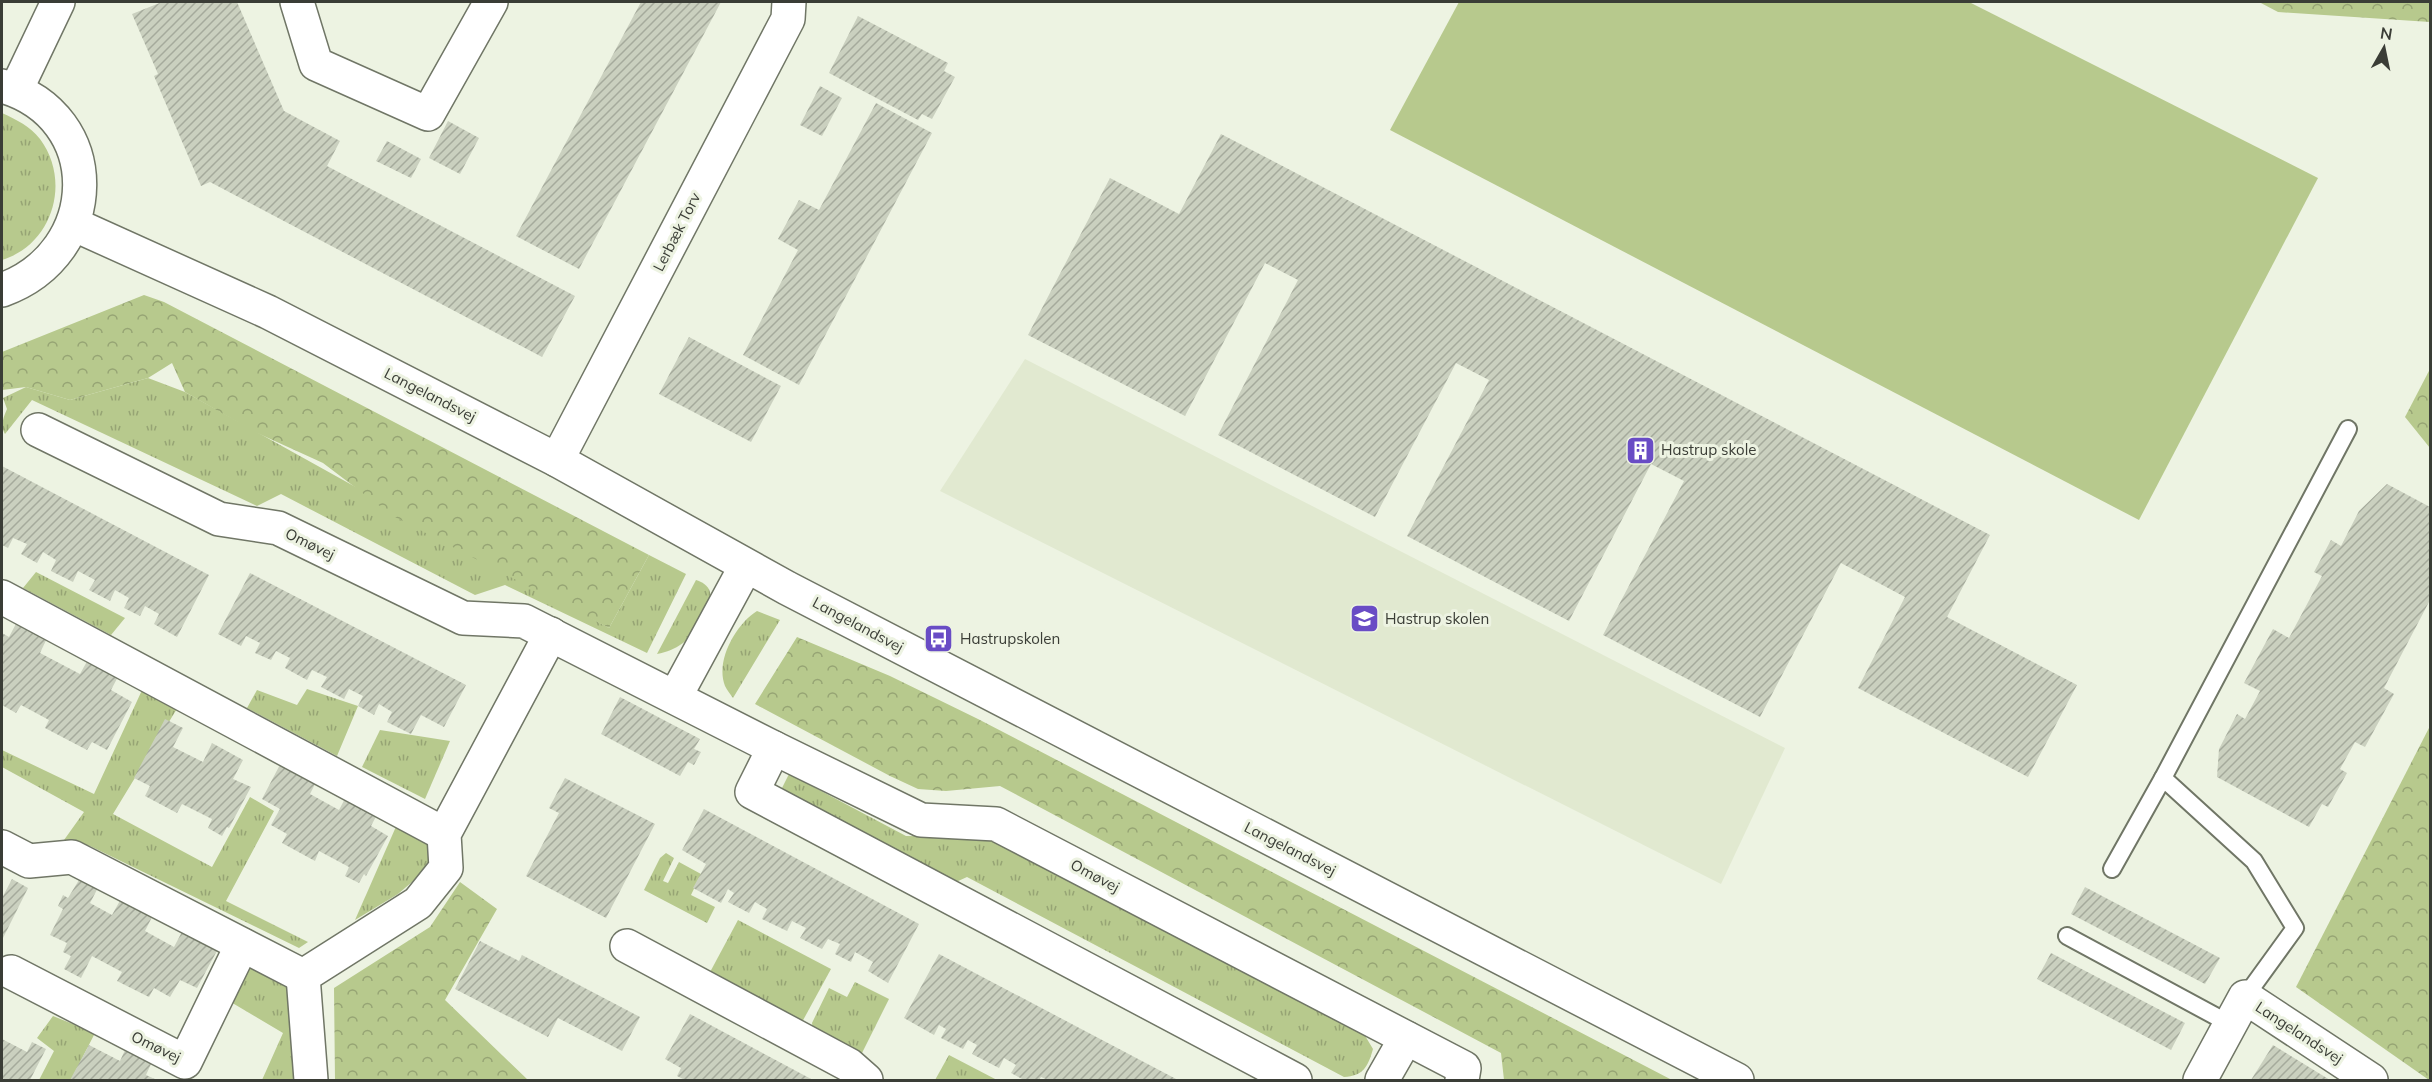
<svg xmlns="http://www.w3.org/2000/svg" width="2432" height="1082" viewBox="0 0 2432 1082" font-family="Mulish,sans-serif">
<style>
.built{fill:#e1e9d0}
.grass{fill:url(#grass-tufts)}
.forest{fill:url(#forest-crowns)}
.pitch{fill:#b7c98d}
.building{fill:url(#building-hatch)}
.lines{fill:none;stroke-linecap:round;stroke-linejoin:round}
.service-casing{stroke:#707666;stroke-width:20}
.minor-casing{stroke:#707666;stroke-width:36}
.tertiary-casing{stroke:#707666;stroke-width:36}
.service{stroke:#fff;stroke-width:16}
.minor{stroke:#fff;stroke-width:33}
.tertiary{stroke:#fff;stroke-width:33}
.labels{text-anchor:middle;stroke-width:6;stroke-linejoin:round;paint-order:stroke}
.street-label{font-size:15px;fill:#3a3d36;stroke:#edf3e2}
.poi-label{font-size:15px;fill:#3a3d36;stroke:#edf3e2;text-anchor:start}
</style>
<defs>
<pattern id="grass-tufts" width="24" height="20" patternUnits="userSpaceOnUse" patternTransform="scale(1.5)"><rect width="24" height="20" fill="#b7c98d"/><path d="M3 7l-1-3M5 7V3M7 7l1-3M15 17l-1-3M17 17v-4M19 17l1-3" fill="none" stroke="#96a474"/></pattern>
<pattern id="forest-crowns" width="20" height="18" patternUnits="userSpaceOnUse" patternTransform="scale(1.5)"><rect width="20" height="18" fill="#b7c98d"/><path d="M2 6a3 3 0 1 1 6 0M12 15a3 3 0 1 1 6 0" fill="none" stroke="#96a474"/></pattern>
<pattern id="building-hatch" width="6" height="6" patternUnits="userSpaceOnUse" patternTransform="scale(1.5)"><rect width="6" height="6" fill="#cad0bf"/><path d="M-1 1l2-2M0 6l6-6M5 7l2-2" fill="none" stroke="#a5aa9c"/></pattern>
</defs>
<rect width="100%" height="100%" fill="#edf3e2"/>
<!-- built -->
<path class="built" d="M 1025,359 L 1785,748 L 1721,884 L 940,491 Z"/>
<!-- grass -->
<g class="grass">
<path d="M 2,113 C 17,120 30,126 40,139 C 72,182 52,245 2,260 Z"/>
<path d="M 148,378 L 185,392 L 609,628 L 649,555 L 686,574 L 647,653 L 505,585 L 475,595 L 281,494 L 257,506 L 32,400 L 5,434 C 0,426 3,418 7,409 L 3,398 L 26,387 L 70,400 Z"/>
<path d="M 36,572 L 125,618 L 111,635 L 23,588 Z"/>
<path d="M 696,580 C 702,582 708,585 710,592 C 713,603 692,636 683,643 C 675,649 667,652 657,654 Z"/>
<path d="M 757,611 L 780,620 L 733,698 C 731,695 727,690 725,686 C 715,661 736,624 757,611 Z"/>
<path d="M 143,688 L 178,707 L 113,814 L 212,867 L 250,797 L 274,811 L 226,901 L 308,942 L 299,948 L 90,846 L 64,840 L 84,812 L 2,767 L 2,750 L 94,794 Z"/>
<path d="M 307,689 L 358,706 L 337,756 L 247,708 L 257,690 L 297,705 Z"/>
<path d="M 380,730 L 450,741 L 425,799 L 362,767 Z"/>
<path d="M 789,774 L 906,836 L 985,837 L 1364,1034 L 1373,1049 C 1368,1067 1363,1076 1344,1077 L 967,877 L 956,882 L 781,790 Z"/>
<path d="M 398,822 L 435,843 L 434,863 L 398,894 L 355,920 Z"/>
<path d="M 666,853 L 674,858 L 663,881 L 668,883 L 679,862 L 701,874 L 691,895 L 715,907 L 707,923 L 644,890 L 660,858 Z"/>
<path d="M 738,920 L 831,969 L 801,1024 L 709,974 Z"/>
<path d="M 246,958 L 290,985 L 294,1080 L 262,1080 L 283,1033 L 224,998 Z"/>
<path d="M 855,982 L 889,999 L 861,1055 L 813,1030 L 812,1023 L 829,988 L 847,997 Z"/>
<path d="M 53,1016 L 95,1033 L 71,1080 L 39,1080 L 54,1051 L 37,1038 Z"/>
<path d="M 949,1055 L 997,1080 L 935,1080 Z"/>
</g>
<!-- forest -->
<g class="forest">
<path d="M 2259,2 L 2430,2 L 2430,22 L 2278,12 Z"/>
<path d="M 144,295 L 164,302 L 649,555 L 609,628 L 393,516 L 323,463 L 255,432 L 185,392 L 172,363 L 148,378 L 70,400 L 26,387 L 2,390 L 2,352 Z"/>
<path d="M 2430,369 L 2430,448 L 2405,417 Z"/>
<path d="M 797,637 L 890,676 L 978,719 L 1672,1080 L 1504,1080 L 1501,1053 L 1000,786 L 946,791 L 918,789 L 890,776 L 755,704 Z"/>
<path d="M 2430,726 L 2430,1080 L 2429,1080 L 2296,987 Z"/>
<path d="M 460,882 L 497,909 L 445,1000 L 528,1080 L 335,1080 L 334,988 L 430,927 Z"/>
</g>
<!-- pitch -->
<path class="pitch" d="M 1459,2 L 1969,2 L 2318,178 L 2139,520 L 1390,130 Z"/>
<!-- building -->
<g class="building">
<path d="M 162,2 L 237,2 L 284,111 L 340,141 L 327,166 L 575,296 L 542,357 L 210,182 L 201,186 L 154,76 L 158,74 L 132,14 Z"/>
<path d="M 641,2 L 721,2 L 579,269 L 516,236 Z"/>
<path d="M 858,16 L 948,63 L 944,71 L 955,77 L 932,119 L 922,114 L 918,120 L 829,73 Z"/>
<path d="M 820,86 L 842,98 L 822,136 L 800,125 Z"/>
<path d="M 876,103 L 932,133 L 799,385 L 743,355 L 798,250 L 778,239 L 799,200 L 819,210 Z"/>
<path d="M 448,121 L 479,138 L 460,174 L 429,158 Z"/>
<path d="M 1221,134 L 1990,535 L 1947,617 L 2077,685 L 2028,777 L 1858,688 L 1905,597 L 1841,563 L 1760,717 L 1603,635 L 1684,481 L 1651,464 L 1569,621 L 1407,536 L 1489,380 L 1456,363 L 1375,517 L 1218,435 L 1298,280 L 1265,263 L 1185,416 L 1028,335 L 1110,178 L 1179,214 Z"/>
<path d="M 387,141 L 421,159 L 411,178 L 376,161 Z"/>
<path d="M 689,337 L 781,386 L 751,442 L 659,394 Z"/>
<path d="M 2,466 L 209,575 L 177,637 L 154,624 L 159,614 L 145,606 L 140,616 L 124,608 L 129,598 L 115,590 L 110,601 L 89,590 L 95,580 L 78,571 L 73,582 L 51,571 L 56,560 L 43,552 L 37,563 L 21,554 L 27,544 L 13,538 L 8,548 L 2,545 Z"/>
<path d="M 2387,484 L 2430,507 L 2430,600 L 2384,688 L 2394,694 L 2365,747 L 2355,742 L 2340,769 L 2347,773 L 2328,807 L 2322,804 L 2309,827 L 2217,777 L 2219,749 L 2237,714 L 2245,719 L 2260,691 L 2244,683 L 2273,629 L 2289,638 L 2322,576 L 2314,572 L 2331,540 L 2341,546 L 2359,511 Z"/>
<path d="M 250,573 L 466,685 L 444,727 L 421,715 L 411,734 L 387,722 L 392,712 L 379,704 L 374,715 L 358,706 L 363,696 L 349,689 L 344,699 L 321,687 L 327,677 L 312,670 L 307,680 L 285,668 L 290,658 L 276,651 L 271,660 L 255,653 L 260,643 L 246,636 L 241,646 L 218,634 Z"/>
<path d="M 19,618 L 49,634 L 40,653 L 80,674 L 90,656 L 121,671 L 111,690 L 132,702 L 107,750 L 92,742 L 87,750 L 45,728 L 49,720 L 21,705 L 16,713 L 2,705 L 2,633 L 9,637 Z"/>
<path d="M 620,697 L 700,739 L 694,749 L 701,752 L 694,765 L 688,762 L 680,776 L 601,734 Z"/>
<path d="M 165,719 L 183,728 L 173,747 L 203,762 L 212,743 L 243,760 L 233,779 L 251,787 L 229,828 L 227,827 L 222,836 L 208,828 L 212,819 L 182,804 L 177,813 L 145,796 L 150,786 L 134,778 Z"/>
<path d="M 284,757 L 319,776 L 310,794 L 339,810 L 349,791 L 381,807 L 371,826 L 388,836 L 366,876 L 364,874 L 359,883 L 345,876 L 349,867 L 319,851 L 315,861 L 282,843 L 287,834 L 271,825 L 280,809 L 262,799 Z"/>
<path d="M 565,778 L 655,824 L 606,918 L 526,876 L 559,813 L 549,808 Z"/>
<path d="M 704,809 L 919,924 L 888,983 L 868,971 L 873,962 L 855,952 L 851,962 L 835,954 L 840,944 L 828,939 L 822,949 L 800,938 L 806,928 L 792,921 L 787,931 L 762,919 L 767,909 L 755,902 L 749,913 L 728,902 L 734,893 L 728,889 L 721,903 L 693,888 L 706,864 L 682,850 Z"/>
<path d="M 82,875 L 100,884 L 90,903 L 112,915 L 122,897 L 154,913 L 145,931 L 174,947 L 184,928 L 219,947 L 197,988 L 180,980 L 170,997 L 154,988 L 149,997 L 117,981 L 122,972 L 92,956 L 81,978 L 64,969 L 71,956 L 63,952 L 67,943 L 50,935 L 63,909 L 58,906 L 63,895 L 68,898 Z"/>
<path d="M 12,879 L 28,888 L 2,940 L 2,898 Z"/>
<path d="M 2085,887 L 2220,958 L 2205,984 L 2071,914 Z"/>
<path d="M 480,941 L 519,961 L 522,955 L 640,1017 L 622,1051 L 558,1018 L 548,1037 L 455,989 Z"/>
<path d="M 2051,953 L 2185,1023 L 2171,1050 L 2037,979 Z"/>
<path d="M 939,954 L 1178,1080 L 1048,1080 L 1041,1077 L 1039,1080 L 1024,1080 L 1011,1073 L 1016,1065 L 1004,1058 L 999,1068 L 972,1054 L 977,1045 L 968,1040 L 963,1049 L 941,1038 L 946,1029 L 939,1025 L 934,1035 L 904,1018 Z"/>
<path d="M 690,1014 L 813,1080 L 685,1080 L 677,1076 L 681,1068 L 665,1059 Z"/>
<path d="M 2,1039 L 27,1052 L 32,1042 L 46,1049 L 30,1080 L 2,1080 Z"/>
<path d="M 89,1045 L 120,1061 L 125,1050 L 151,1064 L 146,1075 L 157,1080 L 70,1080 Z"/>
<path d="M 2273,1045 L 2330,1080 L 2251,1080 Z"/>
</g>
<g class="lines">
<defs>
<g id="service">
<path d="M 2112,869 L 2163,778"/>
<path d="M 2067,936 L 2230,1024"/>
<path d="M 2245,997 L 2295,928 L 2254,861 L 2163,778 L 2348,429"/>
</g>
<g id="minor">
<path d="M 297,2 L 316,64 L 428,114 L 491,2"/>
<path d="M 38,430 L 219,519 L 278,528 L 463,618 L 524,621 L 774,748 L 921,820 L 996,824 L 1464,1068 L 1462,1080"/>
<path d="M 557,460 L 788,19 L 789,2"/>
<path d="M 2,597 L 444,834"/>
<path d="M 675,697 L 746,566"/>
<path d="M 774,748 L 752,792 L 1295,1080"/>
<path d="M 2,847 L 29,861 L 72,857 L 303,976"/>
<path d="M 627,946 L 849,1065 L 866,1080"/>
<path d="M 11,972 L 185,1062 L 242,945"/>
<path d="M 311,1080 L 303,976 L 418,903 L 446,868 L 444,834 L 551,634"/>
<path d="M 1382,1080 L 1406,1038"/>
<path d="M 2200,1080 L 2245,997 L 2371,1080"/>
</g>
<g id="tertiary">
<path d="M 2,86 C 107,116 104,253 2,290"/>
<path d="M 16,90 L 58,2"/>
<path d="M 73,224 L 268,312 L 557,460 L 787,588 L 1737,1080"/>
</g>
</defs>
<!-- service casing -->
<use href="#service" class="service-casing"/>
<!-- minor casing -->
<use href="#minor" class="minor-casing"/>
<!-- tertiary casing -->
<use href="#tertiary" class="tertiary-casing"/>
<!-- service -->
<use href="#service" class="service"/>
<!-- minor -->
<use href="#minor" class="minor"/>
<!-- tertiary -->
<use href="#tertiary" class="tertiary"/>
</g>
<!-- icons -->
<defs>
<symbol id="building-square" viewBox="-11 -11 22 22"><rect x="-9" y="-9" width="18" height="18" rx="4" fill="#694cc5" stroke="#edf3e2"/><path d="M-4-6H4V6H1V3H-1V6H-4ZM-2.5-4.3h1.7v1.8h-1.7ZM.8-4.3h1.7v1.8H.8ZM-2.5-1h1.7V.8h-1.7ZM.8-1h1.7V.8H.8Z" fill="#fff"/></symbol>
<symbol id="school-square" viewBox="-11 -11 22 22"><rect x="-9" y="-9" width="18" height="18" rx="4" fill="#694cc5" stroke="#edf3e2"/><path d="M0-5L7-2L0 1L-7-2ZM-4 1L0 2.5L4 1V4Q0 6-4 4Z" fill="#fff"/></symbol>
<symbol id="bus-square" viewBox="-11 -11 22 22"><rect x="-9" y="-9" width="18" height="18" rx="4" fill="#694cc5" stroke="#edf3e2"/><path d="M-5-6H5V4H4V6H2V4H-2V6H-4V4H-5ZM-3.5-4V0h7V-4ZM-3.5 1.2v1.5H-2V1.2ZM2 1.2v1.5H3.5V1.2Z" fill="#fff"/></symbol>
</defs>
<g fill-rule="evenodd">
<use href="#building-square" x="1624" y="434" width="33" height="33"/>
<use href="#school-square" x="1348" y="602" width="33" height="33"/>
<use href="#bus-square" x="922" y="622" width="33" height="33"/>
</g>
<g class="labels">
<!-- street labels -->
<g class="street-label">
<text transform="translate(677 232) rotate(-63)" y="5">Lerbæk Torv</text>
<text transform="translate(430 395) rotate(27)" y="5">Langelandsvej</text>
<text transform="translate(310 544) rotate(26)" y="5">Omøvej</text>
<text transform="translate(858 625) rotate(28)" y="5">Langelandsvej</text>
<text transform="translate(1290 849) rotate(27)" y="5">Langelandsvej</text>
<text transform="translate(1095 876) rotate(28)" y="5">Omøvej</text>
<text transform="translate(2299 1033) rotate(33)" y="5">Langelandsvej</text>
<text transform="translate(156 1047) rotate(26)" y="5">Omøvej</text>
</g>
<!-- poi labels -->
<g class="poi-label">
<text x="1661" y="455">Hastrup skole</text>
<text x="1385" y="624">Hastrup skolen</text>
<text x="960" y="644">Hastrupskolen</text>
</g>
</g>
<!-- border -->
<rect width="2432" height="1082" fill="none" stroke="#3a3d36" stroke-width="6"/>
<!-- north arrow -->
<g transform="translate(2384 48) rotate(9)" stroke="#edf3e2" stroke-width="4.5" paint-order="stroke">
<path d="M0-4.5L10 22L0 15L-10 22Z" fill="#3a3d36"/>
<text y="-9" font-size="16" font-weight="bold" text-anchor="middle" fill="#3a3d36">N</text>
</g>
</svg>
